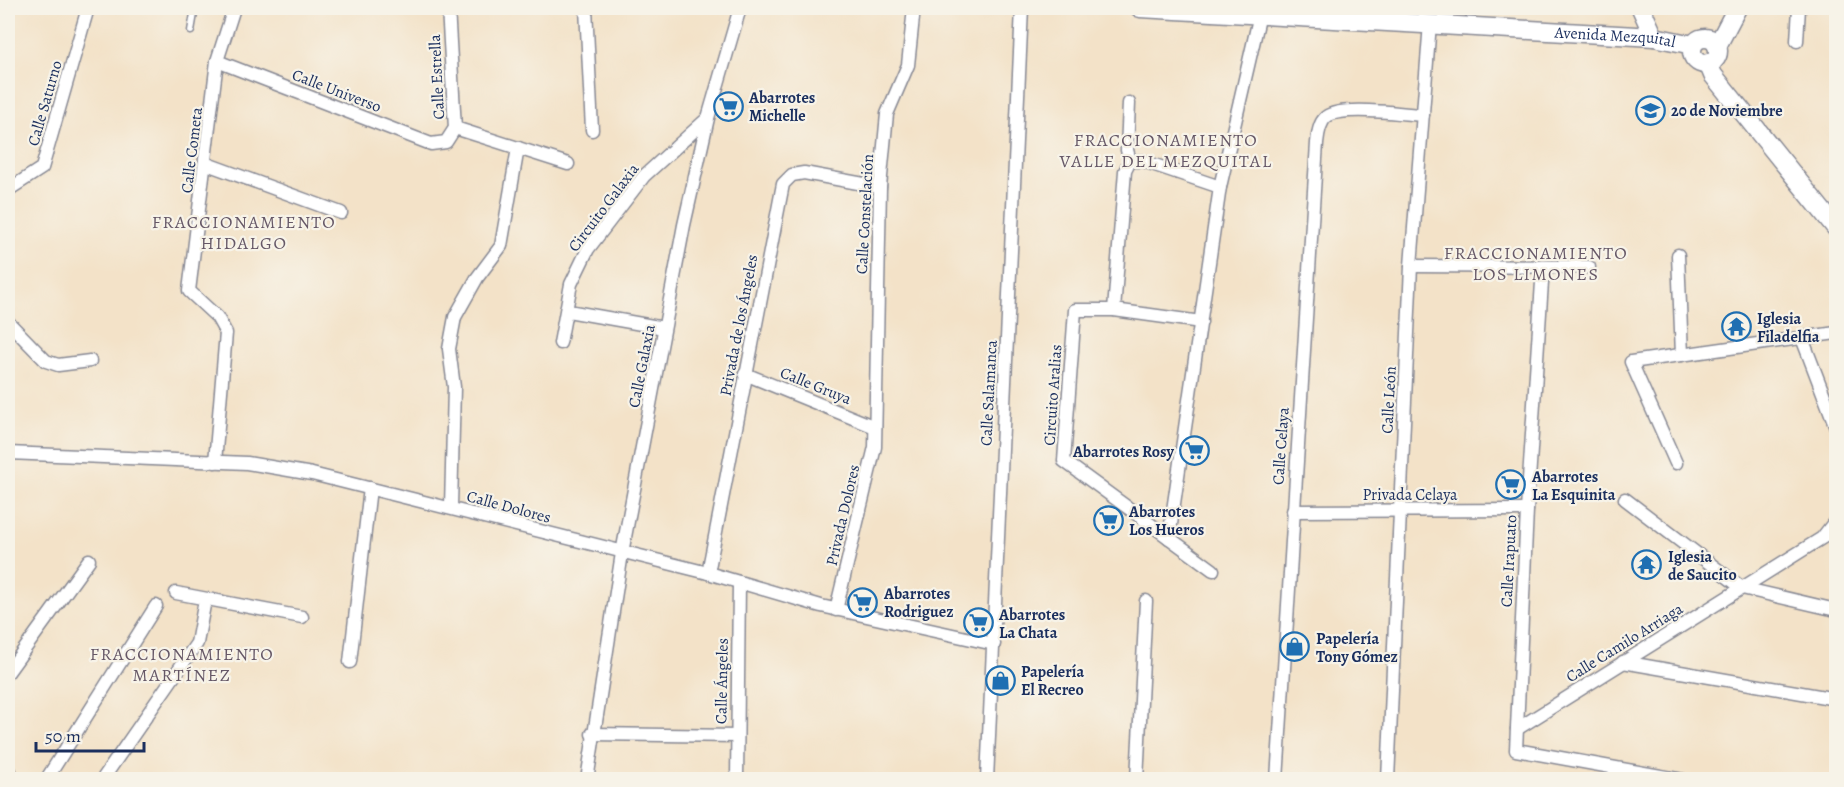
<svg xmlns="http://www.w3.org/2000/svg" width="1844" height="787" viewBox="0 0 1844 787" font-family="Alegreya,serif">
<style>
.lines{fill:none;stroke-linecap:round;stroke-linejoin:round}
.lane-casing{stroke:#878893;stroke-width:9}
.street-casing{stroke:#878893;stroke-width:15}
.secondary-casing{stroke:#878893;stroke-width:21}
.lane{stroke:#fff;stroke-width:6}
.street{stroke:#fff;stroke-width:12}
.secondary{stroke:#fff;stroke-width:18}
.labels{text-anchor:middle;stroke-width:4.5;stroke-linejoin:round;paint-order:stroke}
.street-label{font-size:16px;fill:#1b2f5e;stroke:#f7f3e8}
.poi-label{font-size:16px;font-weight:bold;fill:#1b2f5e;stroke:#f7f3e8;text-anchor:start}
.neighbourhood-label{font-size:18px;letter-spacing:1.5px;fill:#665867;stroke:#f7f3e8}
</style>
<rect width="100%" height="100%" fill="#f7f3e8"/>
<filter id="ink" filterUnits="userSpaceOnUse"><feTurbulence type="fractalNoise" baseFrequency=".0167" numOctaves="2"/><feDisplacementMap in="SourceGraphic" scale="12" xChannelSelector="R" yChannelSelector="G"/><feConvolveMatrix kernelMatrix="1 2 1 2 8 2 1 2 1" color-interpolation-filters="sRGB"/></filter>
<filter id="wash" filterUnits="userSpaceOnUse"><feTurbulence type="fractalNoise" baseFrequency=".008" numOctaves="4" result="noise"/><feDisplacementMap in="SourceGraphic" scale="24" xChannelSelector="R" yChannelSelector="G"/><feGaussianBlur stdDeviation="1.35" result="paint"/><feColorMatrix in="noise" values="0 0 0 0 0 0 0 0 0 0 0 0 0 0 0 0 0 1.4 0 .05"/><feComposite in="paint" operator="in"/></filter>
<g filter="url(#wash)">
<rect width="100%" height="100%" fill="#f3e2c8"/>
</g>
<g filter="url(#ink)">
<g class="lines">
<defs>
<path id="lane" d="M 191,31 L 195,8"/>
<g id="street">
<path d="M 586,8 L 592,130"/>
<path d="M 1362,19 L 1379,8"/>
<path d="M 1797,41 L 1799,8"/>
<path d="M 217,61 L 431,144 L 446,142 L 455,128 L 448,8"/>
<path d="M 1129,103 L 1127,150 L 1130,161"/>
<path d="M 455,128 L 568,164"/>
<path d="M 1130,161 L 1143,161 L 1220,187"/>
<path d="M 207,164 L 341,213"/>
<path d="M 8,190 L 42,168 L 88,8"/>
<path d="M 1678,255 L 1682,355"/>
<path d="M 1411,266 L 1589,267"/>
<path d="M 1543,267 L 1527,510 L 1516,750 L 1683,780"/>
<path d="M 1114,310 L 1125,171 L 1130,161"/>
<path d="M 568,311 L 664,328"/>
<path d="M 8,322 L 46,361 L 58,365 L 90,361"/>
<path d="M 1201,322 L 1114,310 L 1075,310 L 1064,461 L 1213,570"/>
<path d="M 1802,338 L 1836,427"/>
<path d="M 560,343 L 571,284 L 588,249 L 644,176 L 708,118"/>
<path d="M 745,374 L 875,427"/>
<path d="M 8,453 L 247,463 L 312,474 L 708,573 L 821,606 L 994,644"/>
<path d="M 215,462 L 226,333 L 217,317 L 189,291 L 217,61 L 234,8"/>
<path d="M 1676,463 L 1631,362 L 1836,333"/>
<path d="M 1625,499 L 1742,588 L 1836,610"/>
<path d="M 451,507 L 454,387 L 449,349 L 455,317 L 477,278 L 501,246 L 518,148"/>
<path d="M 1293,511 L 1527,510"/>
<path d="M 1169,538 L 1220,187 L 1260,14"/>
<path d="M 708,573 L 783,184 L 792,175 L 804,173 L 880,187"/>
<path d="M 176,593 L 302,617"/>
<path d="M 836,610 L 875,447 L 880,187 L 887,114 L 908,65 L 914,8"/>
<path d="M 350,662 L 370,488"/>
<path d="M 1623,662 L 1836,699"/>
<path d="M 8,672 L 89,560"/>
<path d="M 1517,729 L 1822,538 L 1836,520"/>
<path d="M 592,734 L 737,736"/>
<path d="M 46,780 L 156,606"/>
<path d="M 102,780 L 197,643 L 205,600"/>
<path d="M 587,780 L 622,553 L 684,225 L 708,118 L 740,8"/>
<path d="M 737,780 L 739,582"/>
<path d="M 987,780 L 1022,8"/>
<path d="M 1137,780 L 1146,601"/>
<path d="M 1277,780 L 1317,143 C 1318,134 1319,123 1326,117 C 1341,105 1402,114 1423,115"/>
<path d="M 1388,780 L 1411,266 L 1430,23"/>
</g>
<g id="secondary">
<path id="s1" d="M 1140,8 L 1654,37 L 1693,45"/>
<path d="M 1641,8 L 1654,37"/>
<circle cx="1705" cy="51" r="13"/>
<path d="M 1717,46 L 1737,8"/>
<path d="M 1708,63 L 1713,75 L 1836,228"/>
<path d="M 8,775 L 11,780"/>
</g>
</defs>
<!-- lane casing -->
<use href="#lane" class="lane-casing"/>
<!-- street casing -->
<use href="#street" class="street-casing"/>
<!-- secondary casing -->
<use href="#secondary" class="secondary-casing"/>
<!-- lane -->
<use href="#lane" class="lane"/>
<!-- street -->
<use href="#street" class="street"/>
<!-- secondary -->
<use href="#secondary" class="secondary"/>
</g>
</g>
<!-- icons -->
<defs>
<symbol id="supermarket-ring" viewBox="-11 -11 22 22"><circle r="9.5" fill="#f7f3e8" stroke="#1f6fb2" stroke-width="1.5"/><path d="M-6-5.5h2.5l.6 2H6L4.5 2H-2.5L-4.4-4H-6ZM-1.5 3.2a1.3 1.3 0 1 0 .1 0ZM3 3.2a1.3 1.3 0 1 0 .1 0Z" fill="#1f6fb2"/></symbol>
<symbol id="school-ring" viewBox="-11 -11 22 22"><circle r="9.5" fill="#f7f3e8" stroke="#1f6fb2" stroke-width="1.5"/><path d="M0-5L7-2L0 1L-7-2ZM-4 1L0 2.5L4 1V4Q0 6-4 4Z" fill="#1f6fb2"/></symbol>
<symbol id="temple-ring" viewBox="-11 -11 22 22"><circle r="9.5" fill="#f7f3e8" stroke="#1f6fb2" stroke-width="1.5"/><path d="M0-6L5-2H3V0L6.5 2.5H4V6H1.5V3h-3V6H-4V2.5H-6.5L-3 0V-2H-5Z" fill="#1f6fb2"/></symbol>
<symbol id="shop-ring" viewBox="-11 -11 22 22"><circle r="9.5" fill="#f7f3e8" stroke="#1f6fb2" stroke-width="1.5"/><path d="M-5-2.5h2.3a2.7 3.5 0 0 1 5.4 0H5L5.5 6h-11ZM-1.5-2.5h3a1.5 2.3 0 0 0-3 0Z" fill="#1f6fb2"/></symbol>
</defs>
<g fill-rule="evenodd">
<use href="#supermarket-ring" x="712" y="90" width="33" height="33"/>
<use href="#school-ring" x="1634" y="94" width="33" height="33"/>
<use href="#temple-ring" x="1720" y="310" width="33" height="33"/>
<use href="#supermarket-ring" x="1178" y="434" width="33" height="33"/>
<use href="#supermarket-ring" x="1494" y="468" width="33" height="33"/>
<use href="#supermarket-ring" x="1092" y="504" width="33" height="33"/>
<use href="#temple-ring" x="1630" y="548" width="33" height="33"/>
<use href="#supermarket-ring" x="846" y="586" width="33" height="33"/>
<use href="#supermarket-ring" x="962" y="606" width="33" height="33"/>
<use href="#shop-ring" x="1278" y="630" width="33" height="33"/>
<use href="#shop-ring" x="984" y="664" width="33" height="33"/>
</g>
<g class="labels">
<!-- street labels -->
<g class="street-label">
<text dy="6" stroke="none"><textPath href="#s1" startOffset="476">Avenida Mezquital</textPath></text>
<text transform="translate(436 77) rotate(-93)" y="6">Calle Estrella</text>
<text transform="translate(337 90) rotate(21)" y="6">Calle Universo</text>
<text transform="translate(44 103) rotate(-74)" y="6">Calle Saturno</text>
<text transform="translate(191 150) rotate(-83)" y="6">Calle Cometa</text>
<text transform="translate(603 207) rotate(-53)" y="6">Circuito Galaxia</text>
<text transform="translate(864 214) rotate(-87)" y="6">Calle Constelación</text>
<text transform="translate(738 325) rotate(-79)" y="6">Privada de los Ángeles</text>
<text transform="translate(641 366) rotate(-79)" y="6">Calle Galaxia</text>
<text transform="translate(816 385) rotate(22)" y="6">Calle Gruya</text>
<text transform="translate(988 393) rotate(-87)" y="6">Calle Salamanca</text>
<text transform="translate(1052 395) rotate(-86)" y="6">Circuito Aralias</text>
<text transform="translate(1388 400) rotate(-87)" y="6">Calle León</text>
<text transform="translate(1280 446) rotate(-86)" y="6">Calle Celaya</text>
<text x="1410" y="500">Privada Celaya</text>
<text transform="translate(509 506) rotate(15)" y="6">Calle Dolores</text>
<text transform="translate(842 515) rotate(-77)" y="6">Privada Dolores</text>
<text transform="translate(1508 561) rotate(-87)" y="6">Calle Irapuato</text>
<text transform="translate(1624 642) rotate(-32)" y="6">Calle Camilo Arriaga</text>
<text transform="translate(721 681) rotate(-89)" y="6">Calle Ángeles</text>
</g>
<!-- poi labels -->
<g class="poi-label">
<text x="749" y="103">Abarrotes<tspan x="749" dy="18">Michelle</tspan></text>
<text x="1671" y="116">20 de Noviembre</text>
<text x="1757" y="324">Iglesia<tspan x="1757" dy="18">Filadelfia</tspan></text>
<text x="1174" y="457" text-anchor="end">Abarrotes Rosy</text>
<text x="1532" y="482">Abarrotes<tspan x="1532" dy="18">La Esquinita</tspan></text>
<text x="1129" y="517">Abarrotes<tspan x="1129" dy="18">Los Hueros</tspan></text>
<text x="1668" y="562">Iglesia<tspan x="1668" dy="18">de Saucito</tspan></text>
<text x="884" y="599">Abarrotes<tspan x="884" dy="18">Rodriguez</tspan></text>
<text x="999" y="620">Abarrotes<tspan x="999" dy="18">La Chata</tspan></text>
<text x="1316" y="644">Papelería<tspan x="1316" dy="18">Tony Gómez</tspan></text>
<text x="1021" y="677">Papelería<tspan x="1021" dy="18">El Recreo</tspan></text>
</g>
<!-- neighbourhood labels -->
<g class="neighbourhood-label">
<text x="1166" y="146">FRACCIONAMIENTO<tspan x="1166" dy="21">VALLE DEL MEZQUITAL</tspan></text>
<text x="244" y="228">FRACCIONAMIENTO<tspan x="244" dy="21">HIDALGO</tspan></text>
<text x="1536" y="259">FRACCIONAMIENTO<tspan x="1536" dy="21">LOS LIMONES</tspan></text>
<text x="182" y="660">FRACCIONAMIENTO<tspan x="182" dy="21">MARTÍNEZ</tspan></text>
</g>
</g>
<!-- margin -->
<rect width="1844" height="787" fill="none" stroke="#f7f3e8" stroke-width="30"/>
<!-- scale -->
<path d="M36 742v9h108v-9" fill="none" stroke="#1b2f5e" stroke-width="3"/>
<text x="45" y="742" font-size="18" fill="#1b2f5e" stroke="#f7f3e8" stroke-width="4.5" paint-order="stroke">50 m</text>
</svg>
